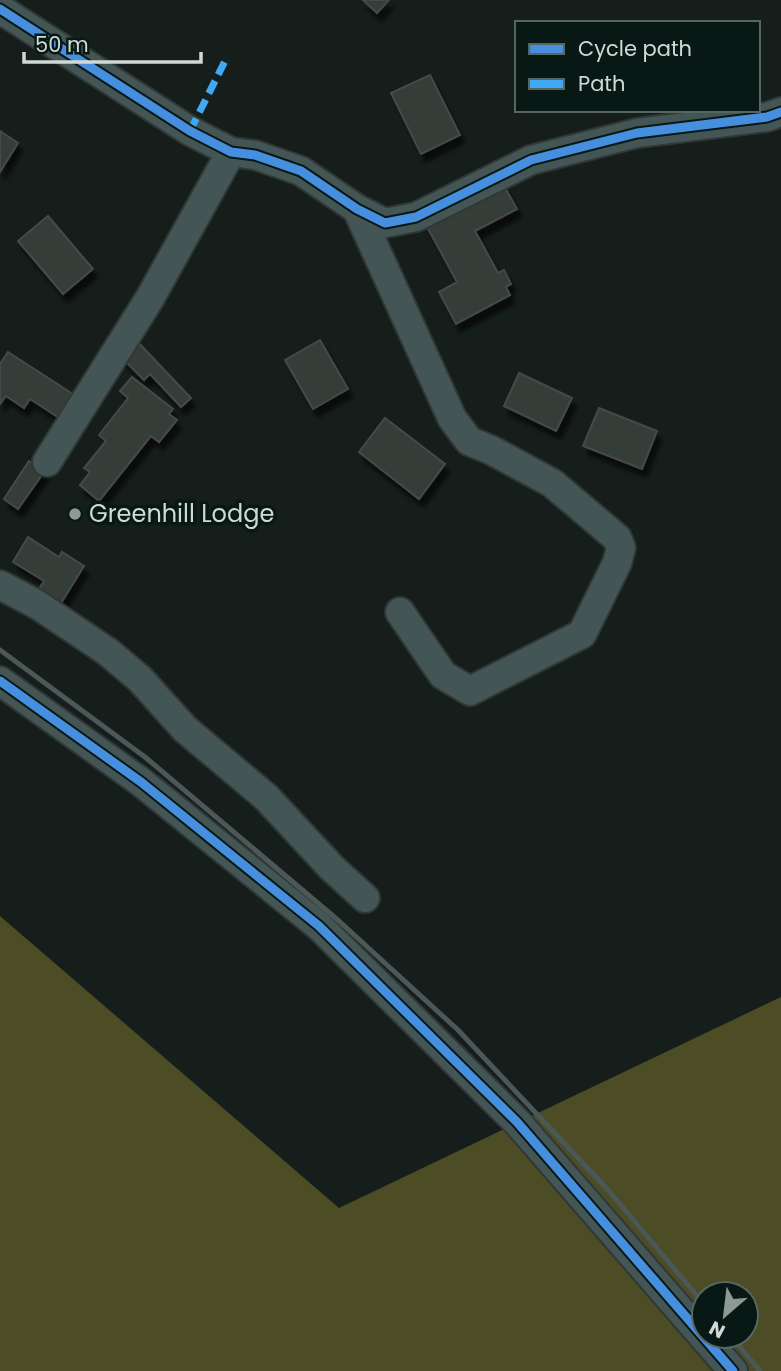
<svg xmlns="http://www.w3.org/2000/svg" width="781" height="1371" viewBox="0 0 781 1371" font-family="Poppins,sans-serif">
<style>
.forest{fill:#4c4c25;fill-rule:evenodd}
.building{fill:#363c39;stroke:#454a48;stroke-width:2;filter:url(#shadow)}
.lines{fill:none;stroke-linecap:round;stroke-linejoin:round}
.minor-casing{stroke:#313735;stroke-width:32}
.minor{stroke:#445556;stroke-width:28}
.rail{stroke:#4c5758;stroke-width:5}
.quiet{stroke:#3fa9f5;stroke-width:7;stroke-dasharray:14 7;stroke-linecap:butt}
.cycleway-casing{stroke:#081915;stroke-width:13}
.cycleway{stroke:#468fdf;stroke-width:9}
.poi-dot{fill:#8e9895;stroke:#081915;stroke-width:2.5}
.labels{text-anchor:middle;stroke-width:7;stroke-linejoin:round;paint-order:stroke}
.poi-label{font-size:24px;fill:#cfd9d6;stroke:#081915;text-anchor:start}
</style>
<defs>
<filter id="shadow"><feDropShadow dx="4.5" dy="8" stdDeviation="2" flood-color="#0009"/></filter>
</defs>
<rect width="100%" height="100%" fill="#161e1c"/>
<!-- forest -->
<path class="forest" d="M 0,916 L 339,1208 L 781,997 L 781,1371 L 0,1371 ZM 704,1294 L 746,1294 L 746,1336 L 704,1336 Z"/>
<!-- building -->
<g class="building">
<path d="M 363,0 L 389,0 L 377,13 Z"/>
<path d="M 430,75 L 460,135 L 421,154 L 391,93 Z"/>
<path d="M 0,131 L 18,143 L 0,172 Z"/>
<path d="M 503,184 L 517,209 L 475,231 L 498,273 L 504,270 L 511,284 L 506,287 L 510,295 L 456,324 L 439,292 L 457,282 L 426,225 Z"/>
<path d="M 48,216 L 93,269 L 63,294 L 18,241 Z"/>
<path d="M 135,339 L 191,398 L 181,407 L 150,374 L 144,380 L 119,355 Z"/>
<path d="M 320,340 L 348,389 L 313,409 L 285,360 Z"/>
<path d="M 8,352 L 76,396 L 61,419 L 30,399 L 24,408 L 6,396 L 0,404 L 0,364 Z"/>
<path d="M 519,373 L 572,398 L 556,431 L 504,406 Z"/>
<path d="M 132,377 L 173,409 L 169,414 L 177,420 L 159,442 L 151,436 L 99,501 L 80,485 L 90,472 L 84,468 L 106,441 L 99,435 L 128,398 L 120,391 Z"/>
<path d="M 599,408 L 657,431 L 642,469 L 583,446 Z"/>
<path d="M 385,418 L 445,464 L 419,499 L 359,452 Z"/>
<path d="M 29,461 L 44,472 L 18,509 L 4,499 Z"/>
<path d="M 28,537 L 59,557 L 62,552 L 84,566 L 61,603 L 39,589 L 44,581 L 13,562 Z"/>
</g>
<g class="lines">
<defs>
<g id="minor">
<path d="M 0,9 L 190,131 L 231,152 L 255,155 L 301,171 L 357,209 L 385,223 L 416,217 L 531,160 L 637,133 L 767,117 L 781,112"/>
<path d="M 357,209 L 452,418 L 469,441 L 491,450 L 552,483 L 617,538 L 621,548 L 617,563 L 582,634 L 470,691 L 443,675 L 400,612"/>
<path d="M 47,462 L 150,298 L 231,152"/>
<path d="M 0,585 L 38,605 L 108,652 L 140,679 L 185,729 L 266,797 L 331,867 L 365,898"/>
<path d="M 0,681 L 141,782 L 319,926 L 517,1122 L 733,1371"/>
</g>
</defs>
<!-- minor casing -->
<use href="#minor" class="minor-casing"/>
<!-- minor -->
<use href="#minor" class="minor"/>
<!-- rail -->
<g class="rail">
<path d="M 0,650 L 145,757 L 339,921 L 458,1030 L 609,1191 L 704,1304"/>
<path d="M 731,1336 L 760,1371"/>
</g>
<!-- quiet -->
<path class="quiet" d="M 190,131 L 225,61"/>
<defs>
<g id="cycleway">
<path d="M 0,9 L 190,131 L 231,152 L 255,155 L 301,171 L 357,209 L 385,223 L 416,217 L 531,160 L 637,133 L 767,117 L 781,112"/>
<path d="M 0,681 L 141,782 L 319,926 L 517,1122 L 733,1371"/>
</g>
</defs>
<!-- cycleway casing -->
<use href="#cycleway" class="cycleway-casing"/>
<!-- cycleway -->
<use href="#cycleway" class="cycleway"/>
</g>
<!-- markers -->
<circle class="poi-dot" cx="75" cy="514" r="7"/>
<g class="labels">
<!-- poi labels -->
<g class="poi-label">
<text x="89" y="522">Greenhill Lodge</text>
</g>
</g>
<!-- legend -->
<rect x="515" y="21" width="245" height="91" fill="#081915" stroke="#586662" stroke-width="2"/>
<rect x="529" y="44" width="35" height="10" fill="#468fdf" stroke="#586662" stroke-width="2"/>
<text x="578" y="56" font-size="21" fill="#cfd9d6">Cycle path</text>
<rect x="529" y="79" width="35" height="10" fill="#3fa9f5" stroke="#586662" stroke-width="2"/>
<text x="578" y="91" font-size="21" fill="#cfd9d6">Path</text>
<!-- north arrow -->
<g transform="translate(725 1315) rotate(208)"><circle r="33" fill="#081915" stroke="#586662" stroke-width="2"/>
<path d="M0-5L12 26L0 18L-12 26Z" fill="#8e9895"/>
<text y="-10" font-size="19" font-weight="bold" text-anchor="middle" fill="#cfd9d6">N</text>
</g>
<!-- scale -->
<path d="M24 52v10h177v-10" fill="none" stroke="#cfd9d6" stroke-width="3.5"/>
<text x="35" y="52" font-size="21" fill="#cfd9d6" stroke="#081915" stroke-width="5" paint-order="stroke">50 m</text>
</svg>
